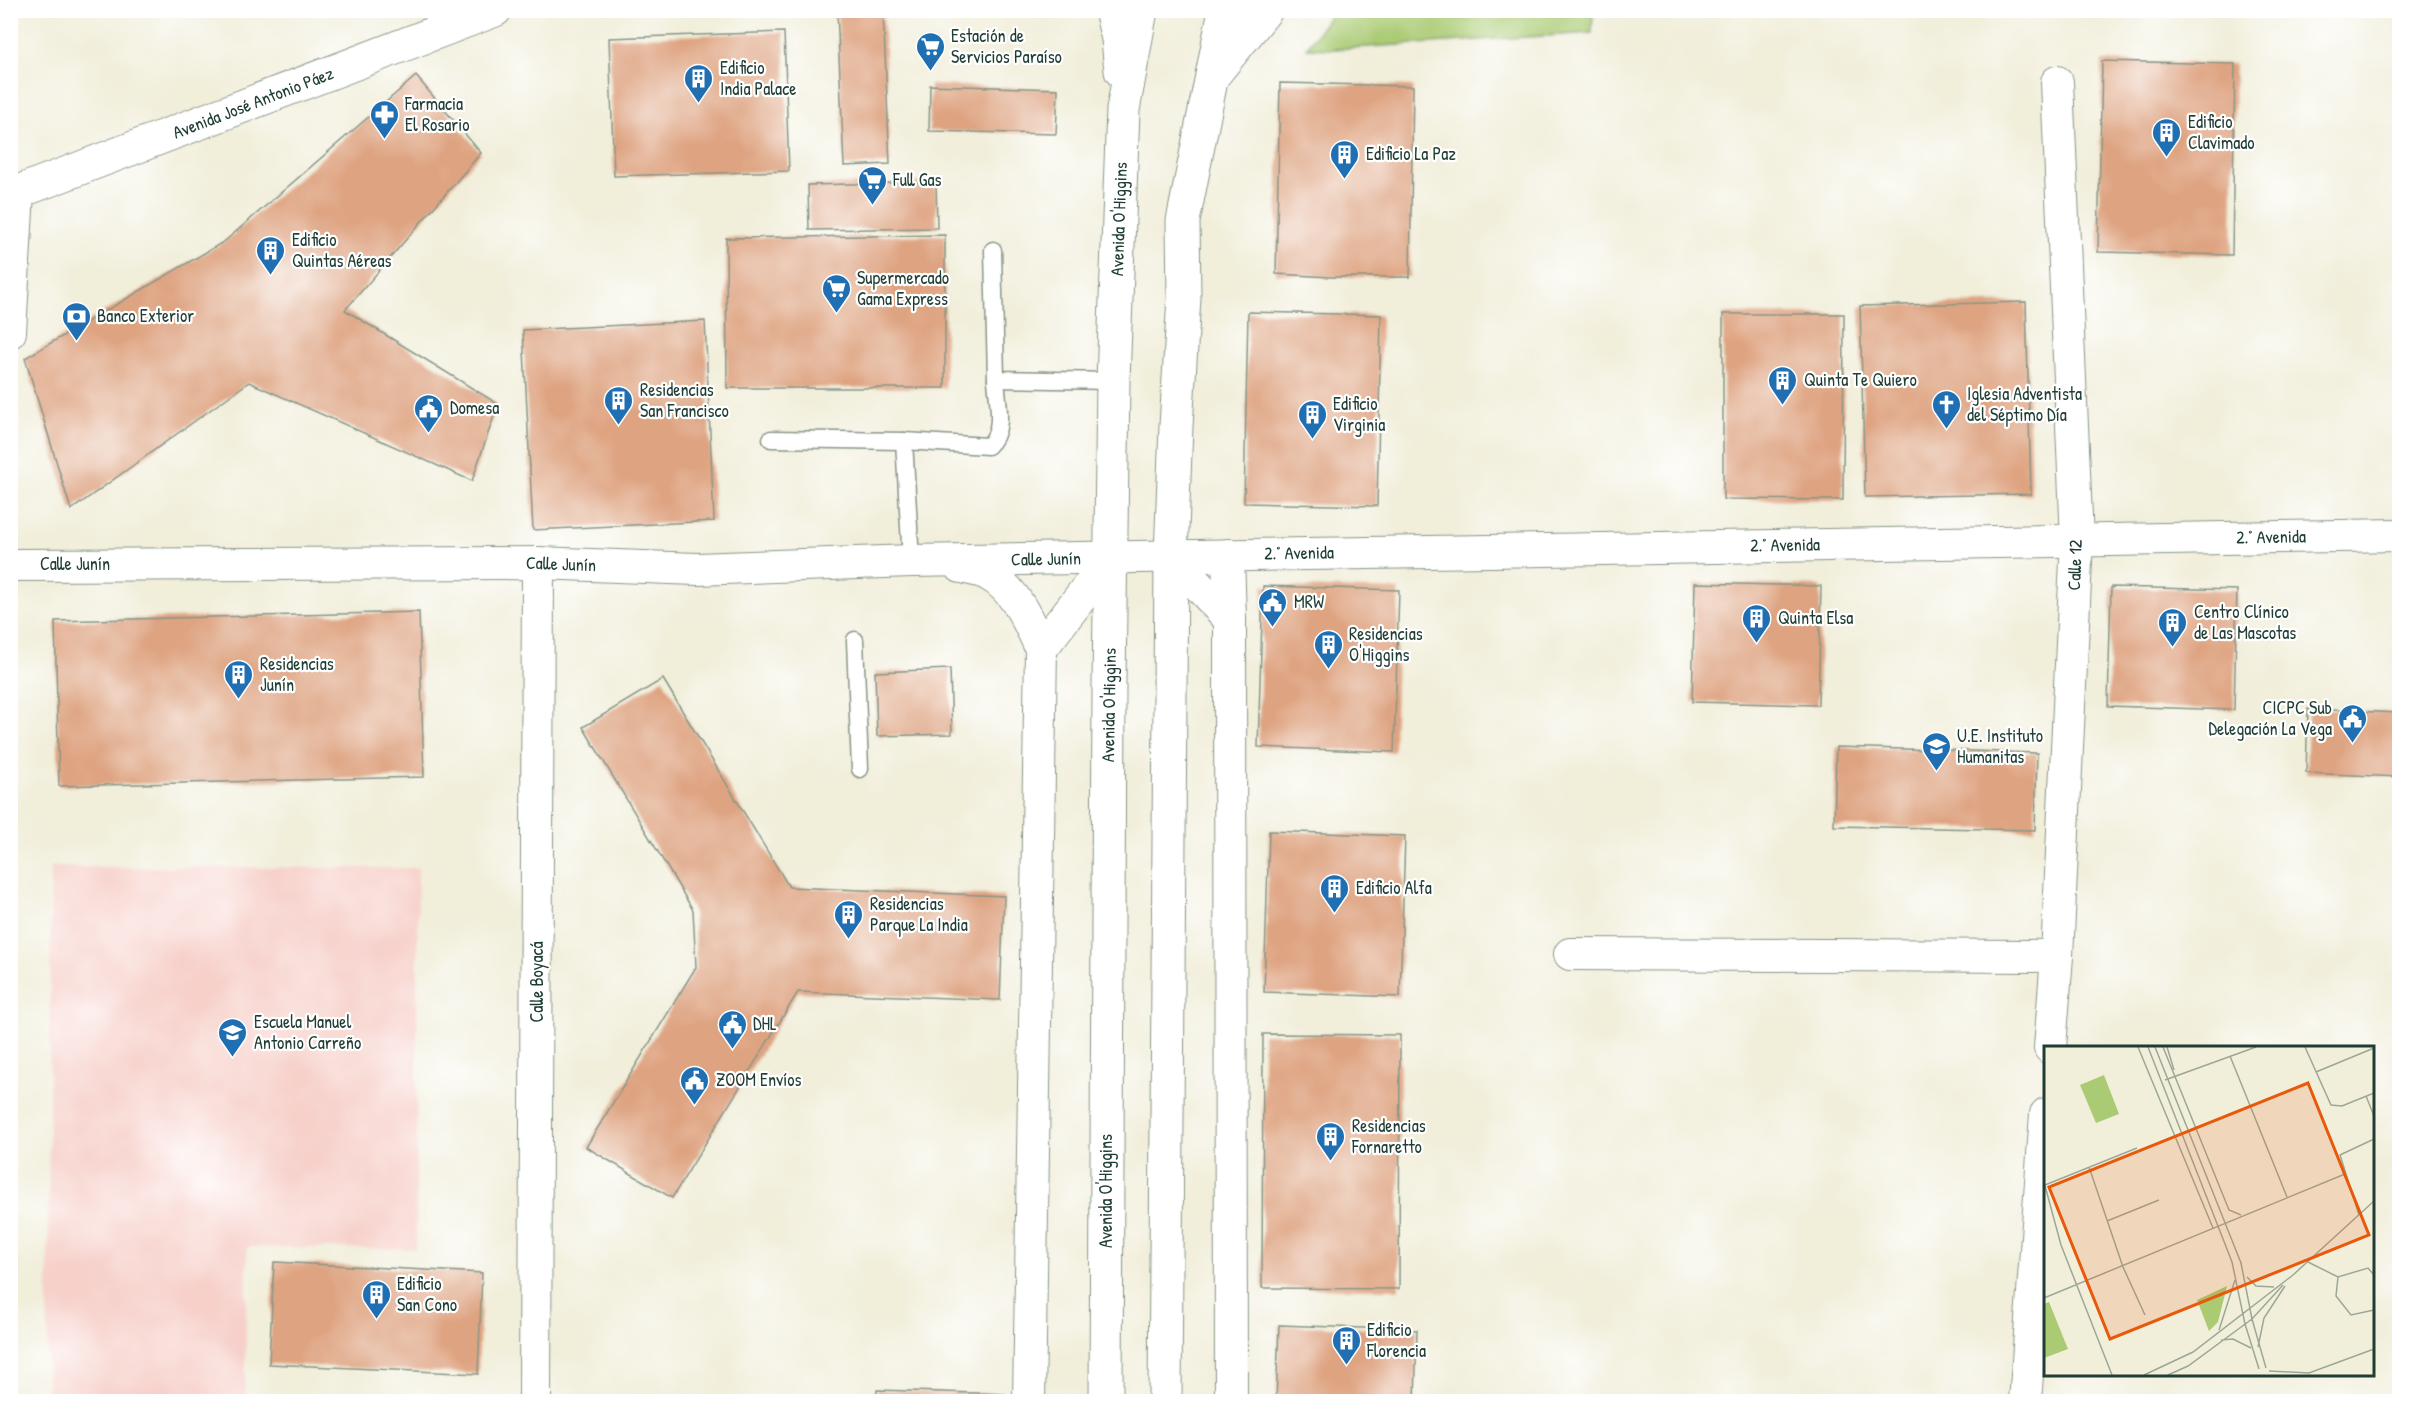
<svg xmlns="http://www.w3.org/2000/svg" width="2410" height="1412" viewBox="0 0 2410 1412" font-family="'Patrick Hand',sans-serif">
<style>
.built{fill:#f7d0ca}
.green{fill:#aacb73;stroke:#648454;stroke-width:1.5}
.building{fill:#dea380}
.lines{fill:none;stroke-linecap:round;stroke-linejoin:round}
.service-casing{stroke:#889687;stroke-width:19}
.minor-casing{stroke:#889687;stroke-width:34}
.secondary-casing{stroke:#889687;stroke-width:35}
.service{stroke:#fff;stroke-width:16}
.minor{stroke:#fff;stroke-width:32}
.secondary{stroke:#fff;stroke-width:33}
.labels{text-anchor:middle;stroke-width:4.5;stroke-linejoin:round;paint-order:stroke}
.poi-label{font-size:18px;fill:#1f3d34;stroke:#fff;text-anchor:start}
.street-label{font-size:18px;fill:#1f3d34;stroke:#fff}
.inset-road{fill:none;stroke:#9da798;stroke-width:1.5}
.view{fill:#e8590c;fill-opacity:0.15;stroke:#e8590c;stroke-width:3}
.inset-edge{fill:none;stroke:#1f3d34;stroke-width:3}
</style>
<rect width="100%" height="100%" fill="#fff"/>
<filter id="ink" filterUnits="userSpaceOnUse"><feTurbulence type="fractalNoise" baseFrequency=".0167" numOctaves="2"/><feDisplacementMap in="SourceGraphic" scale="12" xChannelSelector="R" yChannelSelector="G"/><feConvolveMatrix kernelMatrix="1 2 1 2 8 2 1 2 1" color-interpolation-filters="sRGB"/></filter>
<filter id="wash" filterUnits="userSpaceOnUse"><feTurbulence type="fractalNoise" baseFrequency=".008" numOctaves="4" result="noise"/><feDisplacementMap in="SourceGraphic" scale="24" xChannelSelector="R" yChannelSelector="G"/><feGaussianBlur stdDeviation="1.35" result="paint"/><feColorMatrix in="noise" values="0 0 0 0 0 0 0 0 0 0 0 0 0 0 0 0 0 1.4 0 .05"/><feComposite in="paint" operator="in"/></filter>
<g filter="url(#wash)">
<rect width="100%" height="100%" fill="#f1eeda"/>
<!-- built -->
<path class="built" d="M 51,867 L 418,868 L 416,1249 L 247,1247 L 245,1401 L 47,1401 Z"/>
<!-- green -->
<path class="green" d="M 1333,11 L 1593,11 L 1592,33 L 1334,49 L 1307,48 Z"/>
<g id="blocks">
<!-- building -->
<g class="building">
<path d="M 837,10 L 883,10 L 890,164 L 844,166 Z"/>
<path d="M 784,32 L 789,171 L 614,176 L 609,38 Z"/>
<path d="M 2102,61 L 2235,64 L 2232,255 L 2098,252 Z"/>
<path d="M 416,76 L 481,153 L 345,310 L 498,404 L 472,481 L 249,382 L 71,510 L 25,358 L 225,241 Z"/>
<path d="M 1280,83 L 1413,86 L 1410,277 L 1331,277 L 1276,274 Z"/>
<path d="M 930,85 L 1058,89 L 1056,134 L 929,131 Z"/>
<path d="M 936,182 L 937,228 L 809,230 L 808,185 Z"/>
<path d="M 945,235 L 945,388 L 727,388 L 726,238 Z"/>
<path d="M 2026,302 L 2031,494 L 1865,497 L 1860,306 Z"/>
<path d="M 1248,312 L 1381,315 L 1377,506 L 1244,503 Z"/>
<path d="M 1723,314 L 1844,314 L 1843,500 L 1723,499 Z"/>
<path d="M 705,321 L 714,521 L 533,530 L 523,330 Z"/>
<path d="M 1695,583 L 1821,586 L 1818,705 L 1692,702 Z"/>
<path d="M 1263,586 L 1399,590 L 1394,752 L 1258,747 Z"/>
<path d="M 2111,587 L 2237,590 L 2234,710 L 2108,706 Z"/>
<path d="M 419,612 L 424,777 L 59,786 L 55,621 Z"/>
<path d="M 950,669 L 952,734 L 877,736 L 875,672 Z"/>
<path d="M 663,679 L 789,887 L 1004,896 L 1000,1000 L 798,992 L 672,1198 L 586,1147 L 696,967 L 693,910 L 583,727 Z"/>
<path d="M 2308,709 L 2400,713 L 2400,777 L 2306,773 Z"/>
<path d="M 1836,747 L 2037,753 L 2035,830 L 1834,826 Z"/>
<path d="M 1269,831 L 1405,836 L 1400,997 L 1264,992 Z"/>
<path d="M 1263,1034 L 1400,1035 L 1399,1289 L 1262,1288 Z"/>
<path d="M 274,1262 L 482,1273 L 478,1374 L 269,1364 Z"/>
<path d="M 1279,1325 L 1417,1330 L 1415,1402 L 1276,1402 Z"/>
<path d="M 877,1390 L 1006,1394 L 1006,1402 L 876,1402 Z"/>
</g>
</g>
</g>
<g filter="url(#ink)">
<use href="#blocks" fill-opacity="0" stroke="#889687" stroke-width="1.5"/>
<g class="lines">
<defs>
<g id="service">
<path d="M 993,250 L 996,379 L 1113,381"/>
<path d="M 771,439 L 904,441 L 988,446 C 1006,430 997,401 996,379"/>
<path d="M 904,441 L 911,561"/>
<path d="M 855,640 L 860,769"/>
</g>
<g id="minor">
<path d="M 10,332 L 18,192"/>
<path d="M 1228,555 L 1230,620 L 1231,1402"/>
<path d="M 1171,556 L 1230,620"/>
<path d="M 10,565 L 538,563 L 697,569 L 911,561 L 2400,535"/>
<path d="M 961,567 C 970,569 981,570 989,575 C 1016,590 1028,621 1041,648 L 1029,1402"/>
<path d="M 1570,954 L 2057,956"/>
<path d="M 2050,1048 L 2057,956 L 2077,540 L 2057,82"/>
<path d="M 535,1402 L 538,563"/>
<path d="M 2025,1402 L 2046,1114"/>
</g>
<g id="secondary">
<path d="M 1111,10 L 1118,39 L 1121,71"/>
<path d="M 1215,73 L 1266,10"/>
<path d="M 10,195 L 495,10"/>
<path d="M 1041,648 L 1111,558"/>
<path d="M 1106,1402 L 1109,685 L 1113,381 L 1123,110 L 1141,10"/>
<path d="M 1165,1402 L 1171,556 L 1176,426 L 1184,298 L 1183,221 L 1225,10"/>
</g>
</defs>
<!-- service casing -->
<use href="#service" class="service-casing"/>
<!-- minor casing -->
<use href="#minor" class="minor-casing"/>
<!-- secondary casing -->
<use href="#secondary" class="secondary-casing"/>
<!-- service -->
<use href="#service" class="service"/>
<!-- minor -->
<use href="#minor" class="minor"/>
<!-- secondary -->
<use href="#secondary" class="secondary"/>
</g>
</g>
<!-- icons -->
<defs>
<symbol id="supermarket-pin" viewBox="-11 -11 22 30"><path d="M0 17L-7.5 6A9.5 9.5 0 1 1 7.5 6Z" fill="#1f6fb2" stroke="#fff"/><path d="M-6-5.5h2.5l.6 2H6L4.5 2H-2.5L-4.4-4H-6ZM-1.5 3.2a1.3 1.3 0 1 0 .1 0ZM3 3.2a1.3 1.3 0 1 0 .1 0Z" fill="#fff"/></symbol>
<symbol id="building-pin" viewBox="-11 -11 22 30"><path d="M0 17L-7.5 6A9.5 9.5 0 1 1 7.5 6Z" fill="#1f6fb2" stroke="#fff"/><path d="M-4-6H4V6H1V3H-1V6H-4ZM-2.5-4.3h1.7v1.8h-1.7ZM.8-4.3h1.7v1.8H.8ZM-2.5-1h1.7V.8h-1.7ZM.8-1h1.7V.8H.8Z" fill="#fff"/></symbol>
<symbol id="pharmacy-pin" viewBox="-11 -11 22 30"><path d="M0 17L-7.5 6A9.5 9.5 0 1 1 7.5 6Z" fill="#1f6fb2" stroke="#fff"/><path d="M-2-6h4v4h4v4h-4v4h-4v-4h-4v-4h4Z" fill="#fff"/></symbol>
<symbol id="bank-pin" viewBox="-11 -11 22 30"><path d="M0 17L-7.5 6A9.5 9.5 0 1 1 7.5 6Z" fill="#1f6fb2" stroke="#fff"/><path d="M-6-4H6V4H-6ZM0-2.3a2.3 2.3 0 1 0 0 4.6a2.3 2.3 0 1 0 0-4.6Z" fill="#fff"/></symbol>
<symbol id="church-pin" viewBox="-11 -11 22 30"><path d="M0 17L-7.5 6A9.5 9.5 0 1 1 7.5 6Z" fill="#1f6fb2" stroke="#fff"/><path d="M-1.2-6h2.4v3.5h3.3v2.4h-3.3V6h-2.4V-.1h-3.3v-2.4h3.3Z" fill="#fff"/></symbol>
<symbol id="civic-pin" viewBox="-11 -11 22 30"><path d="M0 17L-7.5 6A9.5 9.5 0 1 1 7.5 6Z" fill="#1f6fb2" stroke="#fff"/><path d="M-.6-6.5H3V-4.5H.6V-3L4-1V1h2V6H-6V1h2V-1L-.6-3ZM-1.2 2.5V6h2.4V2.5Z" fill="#fff"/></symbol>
<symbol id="school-pin" viewBox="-11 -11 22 30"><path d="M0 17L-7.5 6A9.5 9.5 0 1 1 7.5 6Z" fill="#1f6fb2" stroke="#fff"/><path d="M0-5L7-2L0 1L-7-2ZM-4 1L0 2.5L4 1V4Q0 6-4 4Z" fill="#fff"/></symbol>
</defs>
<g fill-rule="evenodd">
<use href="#supermarket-pin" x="914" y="30" width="33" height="45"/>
<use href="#building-pin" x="682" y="62" width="33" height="45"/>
<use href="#pharmacy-pin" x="368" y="98" width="33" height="45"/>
<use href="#building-pin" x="2150" y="116" width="33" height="45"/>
<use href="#building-pin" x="1328" y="138" width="33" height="45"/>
<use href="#supermarket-pin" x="856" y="164" width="33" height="45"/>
<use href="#building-pin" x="254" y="234" width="33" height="45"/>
<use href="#supermarket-pin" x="820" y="272" width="33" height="45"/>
<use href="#bank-pin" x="60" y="300" width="33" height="45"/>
<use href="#building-pin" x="1766" y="364" width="33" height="45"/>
<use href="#building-pin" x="602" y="384" width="33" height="45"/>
<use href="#church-pin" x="1930" y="388" width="33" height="45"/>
<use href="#civic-pin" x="412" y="392" width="33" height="45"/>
<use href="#building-pin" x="1296" y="398" width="33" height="45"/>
<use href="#civic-pin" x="1256" y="586" width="33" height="45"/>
<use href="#building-pin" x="1740" y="602" width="33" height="45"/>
<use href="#building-pin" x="2156" y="606" width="33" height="45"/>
<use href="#building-pin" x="1312" y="628" width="33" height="45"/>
<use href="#building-pin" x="222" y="658" width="33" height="45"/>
<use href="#civic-pin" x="2336" y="702" width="33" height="45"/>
<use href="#school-pin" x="1920" y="730" width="33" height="45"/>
<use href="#building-pin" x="1318" y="872" width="33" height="45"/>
<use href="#building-pin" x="832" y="898" width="33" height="45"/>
<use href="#civic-pin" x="716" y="1008" width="33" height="45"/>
<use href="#school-pin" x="216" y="1016" width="33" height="45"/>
<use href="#civic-pin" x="678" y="1064" width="33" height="45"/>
<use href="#building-pin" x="1314" y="1120" width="33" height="45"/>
<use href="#building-pin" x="360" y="1278" width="33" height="45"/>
<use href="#building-pin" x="1330" y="1324" width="33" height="45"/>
</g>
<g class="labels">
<!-- poi labels -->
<g class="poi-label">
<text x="951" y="42">Estación de<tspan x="951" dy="21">Servicios Paraíso</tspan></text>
<text x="720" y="74">Edificio<tspan x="720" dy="21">India Palace</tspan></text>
<text x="405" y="110">Farmacia<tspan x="405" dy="21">El Rosario</tspan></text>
<text x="2188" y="128">Edificio<tspan x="2188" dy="21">Clavimado</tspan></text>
<text x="1366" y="160">Edificio La Paz</text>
<text x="893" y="186">Full Gas</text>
<text x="292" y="246">Edificio<tspan x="292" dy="21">Quintas Aéreas</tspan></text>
<text x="857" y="284">Supermercado<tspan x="857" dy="21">Gama Express</tspan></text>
<text x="97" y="322">Banco Exterior</text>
<text x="1804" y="386">Quinta Te Quiero</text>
<text x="640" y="396">Residencias<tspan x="640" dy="21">San Francisco</tspan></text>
<text x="1967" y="400">Iglesia Adventista<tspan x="1967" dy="21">del Séptimo Día</tspan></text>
<text x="1333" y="410">Edificio<tspan x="1333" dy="21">Virginia</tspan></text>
<text x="450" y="414">Domesa</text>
<text x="1294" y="608">MRW</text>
<text x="2194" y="618">Centro Clínico<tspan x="2194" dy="21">de Las Mascotas</tspan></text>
<text x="1778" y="624">Quinta Elsa</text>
<text x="1349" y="640">Residencias<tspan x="1349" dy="21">O'Higgins</tspan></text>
<text x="260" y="670">Residencias<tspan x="260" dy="21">Junín</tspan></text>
<text x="2332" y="714" text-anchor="end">CICPC Sub<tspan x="2332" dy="21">Delegación La Vega</tspan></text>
<text x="1957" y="742">U.E. Instituto<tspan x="1957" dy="21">Humanitas</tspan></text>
<text x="1356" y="894">Edificio Alfa</text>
<text x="870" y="910">Residencias<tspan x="870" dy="21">Parque La India</tspan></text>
<text x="254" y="1028">Escuela Manuel<tspan x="254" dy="21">Antonio Carreño</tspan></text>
<text x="753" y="1030">DHL</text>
<text x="716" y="1086">ZOOM Envíos</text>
<text x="1352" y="1132">Residencias<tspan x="1352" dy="21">Fornaretto</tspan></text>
<text x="397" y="1290">Edificio<tspan x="397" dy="21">San Cono</tspan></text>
<text x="1367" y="1336">Edificio<tspan x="1367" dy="21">Florencia</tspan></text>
</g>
<!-- street labels -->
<g class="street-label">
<text transform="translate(253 103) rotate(-21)" y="6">Avenida José Antonio Páez</text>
<text transform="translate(1119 219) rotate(-88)" y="6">Avenida O'Higgins</text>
<text transform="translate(2271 537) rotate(-1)" y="6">2.° Avenida</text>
<text transform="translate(1785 545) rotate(-1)" y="6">2.° Avenida</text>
<text transform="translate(1299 553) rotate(-1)" y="6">2.° Avenida</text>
<text transform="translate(1046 559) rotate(-1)" y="6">Calle Junín</text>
<text x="75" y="570">Calle Junín</text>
<text transform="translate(561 564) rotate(2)" y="6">Calle Junín</text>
<text transform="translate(2075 565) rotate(-88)" y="6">Calle 12</text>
<text transform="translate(1109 705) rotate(-89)" y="6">Avenida O'Higgins</text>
<text transform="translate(537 982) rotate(-90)" y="6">Calle Boyacá</text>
<text transform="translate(1106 1191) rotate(-90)" y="6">Avenida O'Higgins</text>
</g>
</g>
<!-- overview -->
<g transform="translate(2044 1046)">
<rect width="330" height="330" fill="#f1eeda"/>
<path d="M 60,29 L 75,68 L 52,77 L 36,39 ZM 183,240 L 174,276 L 165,285 L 153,254 ZM 5,256 L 24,303 L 0,312 L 0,258 Z" fill="#aacb73"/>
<path class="inset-road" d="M 94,1 L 169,182M 104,1 L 188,216 L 201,278M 111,1 L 197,217 L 208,273M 119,1 L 185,164 L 197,169M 123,1 L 130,24M 261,1 L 287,59 L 298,60 L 330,47M 186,10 L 243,151M 272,26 L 330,2M 121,34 L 212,1M 322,50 L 330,70M 45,121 L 79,221 L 101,269M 0,136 L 17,199 L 68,329M 1,139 L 93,102M 315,169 L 296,109 L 330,93M 63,175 L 115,154M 264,216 L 294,231 L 324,222 L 330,229M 203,231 L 212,240 L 230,241M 294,231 L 292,250 L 307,269 L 330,264M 0,252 L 301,128M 208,273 L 222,322M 201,278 L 215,323M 175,284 L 191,234M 177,294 L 189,293 L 207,302M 214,301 L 220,272 L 241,240M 225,325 L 265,327 L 330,303M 100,329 L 149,306 L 249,229 L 330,155M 124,329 L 144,320 L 208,273 L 239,239"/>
<path class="view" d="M 264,37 L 325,189 L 66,293 L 5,141 Z"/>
<rect width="330" height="330" class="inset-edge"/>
</g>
<!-- margin -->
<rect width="2410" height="1412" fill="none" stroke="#fff" stroke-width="36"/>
</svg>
